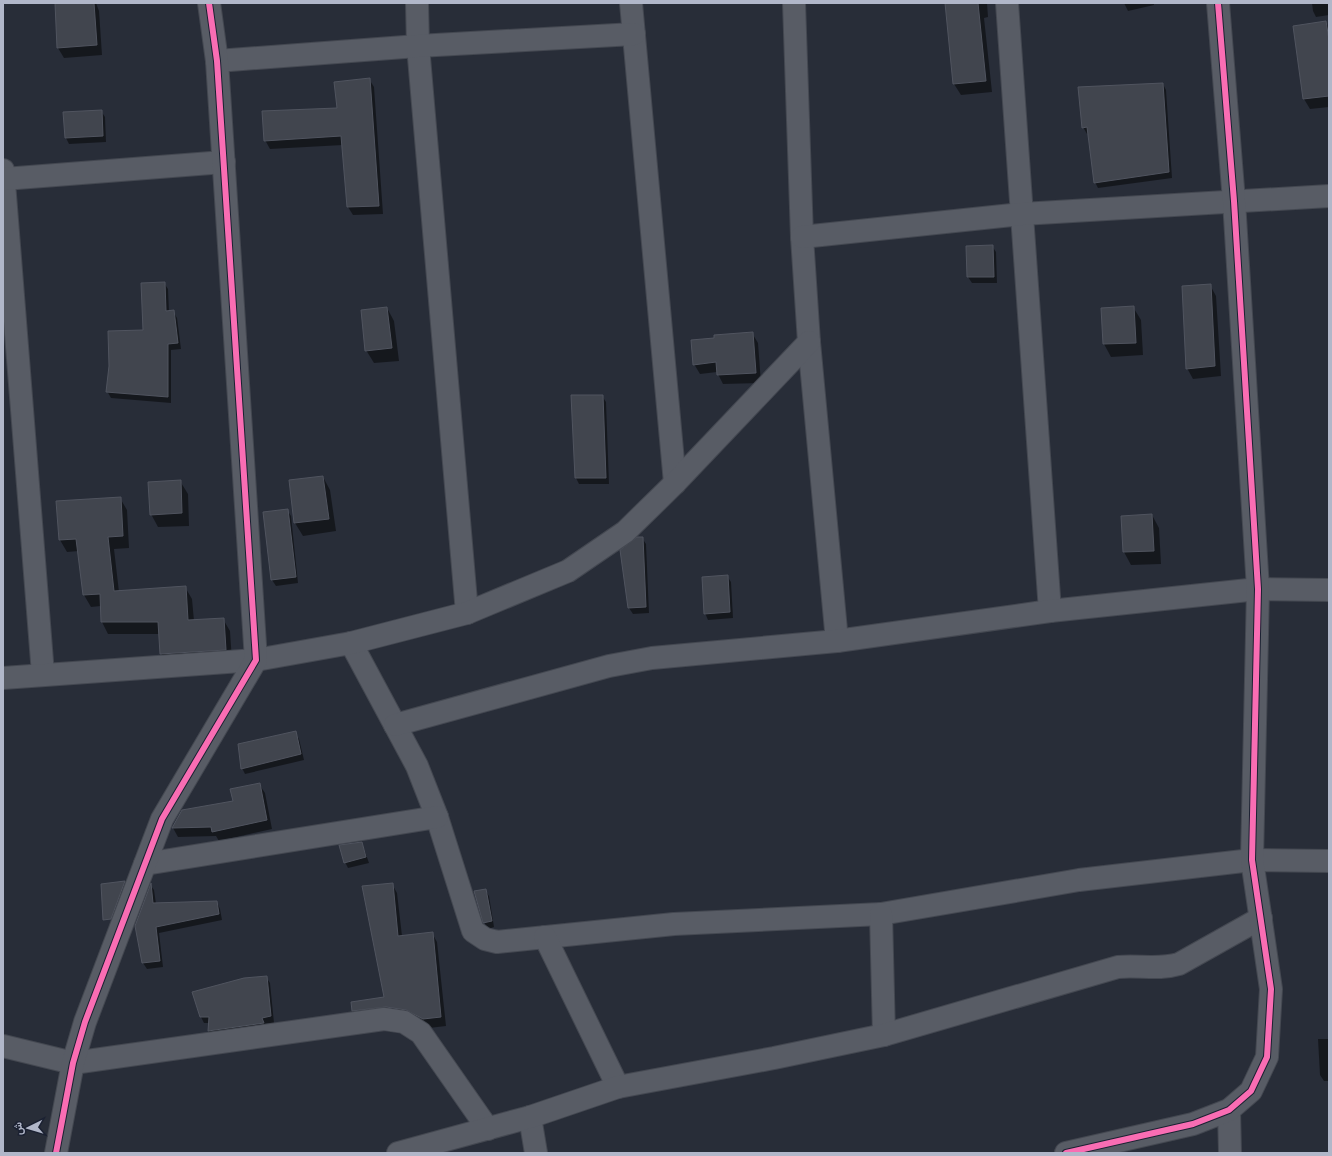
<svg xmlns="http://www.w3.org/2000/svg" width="1332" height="1156" viewBox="0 0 1332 1156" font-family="'Noto Sans',Vazirmatn,sans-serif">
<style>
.shadow{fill:#0007}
.building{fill:#41454e;stroke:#50545f}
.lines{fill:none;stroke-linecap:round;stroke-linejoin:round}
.minor-casing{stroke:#444851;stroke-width:24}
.minor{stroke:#585c65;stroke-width:22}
.cycleway-casing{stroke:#1b2132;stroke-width:8}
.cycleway{stroke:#f96db3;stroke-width:6}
</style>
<rect width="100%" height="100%" fill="#282d38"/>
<!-- shadow -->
<g class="shadow">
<path d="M 57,3 L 96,3 L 99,11 L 102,55 L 64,58 L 58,48 L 56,5 Z"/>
<path d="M 946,3 L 987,3 L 988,17 L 984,18 L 992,92 L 961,95 L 954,84 Z"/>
<path d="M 1124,3 L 1154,3 L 1154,5 L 1128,11 Z"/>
<path d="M 1312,3 L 1329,3 L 1329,15 L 1316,17 L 1313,11 Z"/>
<path d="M 1326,22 L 1329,28 L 1329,107 L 1310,109 L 1304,99 Z"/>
<path d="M 369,79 L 374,87 L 383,214 L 353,215 L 348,207 L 343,145 L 270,149 L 265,140 L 338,109 Z"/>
<path d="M 1163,84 L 1166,90 L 1172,178 L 1098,188 L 1095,182 L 1089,133 L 1087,134 L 1083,127 Z"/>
<path d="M 101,111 L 105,117 L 106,142 L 69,144 L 66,138 Z"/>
<path d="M 967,246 L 992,246 L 996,252 L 997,283 L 972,283 L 968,277 Z"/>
<path d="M 164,283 L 168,289 L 169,312 L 173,311 L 177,318 L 181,349 L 171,350 L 171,403 L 111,398 L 107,391 L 144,331 Z"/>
<path d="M 1210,285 L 1216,296 L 1221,376 L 1193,379 L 1187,368 Z"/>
<path d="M 1133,307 L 1141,320 L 1143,355 L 1111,357 L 1104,344 L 1102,309 Z"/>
<path d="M 387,308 L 394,321 L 399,361 L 374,363 L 366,350 Z"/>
<path d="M 752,333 L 758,343 L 761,383 L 723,384 L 717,372 L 700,374 L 694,364 L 715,338 Z"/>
<path d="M 572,396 L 602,396 L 606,402 L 609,484 L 579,484 L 576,478 Z"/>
<path d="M 323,477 L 330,490 L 336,531 L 303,536 L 295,523 L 290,481 Z"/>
<path d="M 180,481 L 188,494 L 189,526 L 158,527 L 151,514 Z"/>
<path d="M 120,498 L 127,510 L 129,548 L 114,549 L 119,592 L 185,587 L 192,599 L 194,621 L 223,619 L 230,631 L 232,661 L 168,665 L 161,653 L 160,634 L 108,634 L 102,622 L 101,606 L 91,607 L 84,595 L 79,551 L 67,552 L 60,540 L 57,502 Z"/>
<path d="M 287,510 L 291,516 L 298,583 L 276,586 L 272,580 L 264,513 Z"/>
<path d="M 1152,515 L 1159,528 L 1161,564 L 1131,565 L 1124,552 L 1122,516 Z"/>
<path d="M 642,538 L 646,544 L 649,613 L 633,614 L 629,608 L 621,551 Z"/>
<path d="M 727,576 L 731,582 L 733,618 L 708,620 L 705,613 Z"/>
<path d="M 295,732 L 299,739 L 304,760 L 245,774 L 242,768 Z"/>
<path d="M 259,784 L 265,793 L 272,829 L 219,841 L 216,836 L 178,837 L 173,828 L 182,811 L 234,802 Z"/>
<path d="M 362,843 L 369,863 L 348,868 L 345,862 Z"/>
<path d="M 392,884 L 397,893 L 402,936 L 432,933 L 437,942 L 446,1026 L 429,1028 L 358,1019 L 353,1011 L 386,998 Z"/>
<path d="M 151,886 L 154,890 L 156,904 L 217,902 L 220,909 L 222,920 L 159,933 L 163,967 L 147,969 L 143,963 L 136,926 Z"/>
<path d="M 485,890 L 489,896 L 494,927 L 488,929 L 484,922 Z"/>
<path d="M 266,977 L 270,983 L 274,1023 L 265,1024 L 267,1029 L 212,1037 L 209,1031 L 209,1023 L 204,1023 L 201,1017 Z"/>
<path d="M 1318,1039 L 1329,1039 L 1329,1081 L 1324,1081 L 1320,1075 Z"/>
</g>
<!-- building -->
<g class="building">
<path d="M 55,3 L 94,3 L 97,45 L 57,48 Z"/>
<path d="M 945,3 L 978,3 L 986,81 L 953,84 Z"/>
<path d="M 1326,21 L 1329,40 L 1329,96 L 1303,99 L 1293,26 Z"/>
<path d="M 370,78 L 379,206 L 347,207 L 341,136 L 264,141 L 262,111 L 337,108 L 334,82 Z"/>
<path d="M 1163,83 L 1169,172 L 1094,183 L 1087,127 L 1082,128 L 1078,87 Z"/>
<path d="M 102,110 L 103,136 L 65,138 L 63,112 Z"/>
<path d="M 993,245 L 994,277 L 967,277 L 966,246 Z"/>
<path d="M 165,282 L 166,311 L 174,310 L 178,343 L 168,344 L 168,397 L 106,392 L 109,366 L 108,331 L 143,330 L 141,283 Z"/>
<path d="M 1211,284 L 1215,366 L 1186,369 L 1182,286 Z"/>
<path d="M 1134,306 L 1136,343 L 1103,344 L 1101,308 Z"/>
<path d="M 387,307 L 392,348 L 365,351 L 361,310 Z"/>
<path d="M 753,332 L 756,373 L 717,375 L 716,362 L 693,365 L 691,340 L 714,338 L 714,335 Z"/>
<path d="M 571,395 L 603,395 L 606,478 L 575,478 Z"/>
<path d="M 323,476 L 329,519 L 294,523 L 289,480 Z"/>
<path d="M 181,480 L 182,513 L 150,515 L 148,482 Z"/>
<path d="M 121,497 L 123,536 L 108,537 L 114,591 L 186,586 L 188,620 L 224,618 L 226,650 L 160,654 L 158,622 L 101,622 L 100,594 L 83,595 L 76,539 L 59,540 L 56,501 Z"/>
<path d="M 288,509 L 296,577 L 271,580 L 263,512 Z"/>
<path d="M 1152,514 L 1154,551 L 1123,552 L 1121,516 Z"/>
<path d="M 637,537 L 643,537 L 646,607 L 628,608 L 620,550 Z"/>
<path d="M 728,575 L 730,612 L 704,614 L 702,577 Z"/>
<path d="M 296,731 L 301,754 L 241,769 L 238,744 Z"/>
<path d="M 260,783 L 267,820 L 212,832 L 211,827 L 172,828 L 182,810 L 233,801 L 230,789 Z"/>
<path d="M 362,842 L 366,857 L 344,863 L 339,845 Z"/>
<path d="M 125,881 L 111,919 L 103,920 L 101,884 Z"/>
<path d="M 151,883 L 153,903 L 217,901 L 219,914 L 156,927 L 160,961 L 142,963 L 135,926 Z"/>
<path d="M 393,883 L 398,936 L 433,932 L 441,1017 L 423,1019 L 406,1010 L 386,1007 L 352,1011 L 351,1002 L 384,997 L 362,886 Z"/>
<path d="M 486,889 L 492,921 L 483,923 L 474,891 Z"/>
<path d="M 267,976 L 271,1016 L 262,1018 L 264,1023 L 208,1031 L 209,1017 L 200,1017 L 192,992 L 244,978 Z"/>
</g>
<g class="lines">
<defs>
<g id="minor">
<path d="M 417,3 L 418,46 L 467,613"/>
<path d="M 631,3 L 675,483"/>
<path d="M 794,3 L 802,237 L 809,342 L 837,641"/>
<path d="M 1007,3 L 1050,611"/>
<path d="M 217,61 L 418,46 L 634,34"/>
<path d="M 3,170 L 43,674"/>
<path d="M 4,179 L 224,162"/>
<path d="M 802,237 L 1022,214 L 1329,196"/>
<path d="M 351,643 L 417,766 L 437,817 L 473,931 L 485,939 L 497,942 L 674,924 L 881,914 L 1079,880 L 1252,860 L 1329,861"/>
<path d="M 3,678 L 256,660 L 351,643 L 467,613 L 568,571 L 625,532 L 675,483 L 809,342"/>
<path d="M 395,725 L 609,666 L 652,658 L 837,641 L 1050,611 L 1258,589 L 1329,590"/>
<path d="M 145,864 L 437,817"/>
<path d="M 881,914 L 884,1035"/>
<path d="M 545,937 L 618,1087"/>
<path d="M 3,1046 L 73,1063 L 384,1019 L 404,1022 L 421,1033 L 488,1129"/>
<path d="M 1229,1110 L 1230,1153"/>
<path d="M 530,1117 L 536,1153"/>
<path d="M 56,1153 L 73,1063 L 85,1022 L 162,819 L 256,660 L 217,61 L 209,3"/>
<path d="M 398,1153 L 530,1117 L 618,1087 L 774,1058 L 884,1035 L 1118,967 C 1139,965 1159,970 1179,964 L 1261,918"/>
<path d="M 1066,1153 L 1193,1124 L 1229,1110 L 1251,1091 L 1267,1057 L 1271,989 L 1252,860 L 1258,589 L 1234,201 L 1218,3"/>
</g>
</defs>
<!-- minor casing -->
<use href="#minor" class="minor-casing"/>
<!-- minor -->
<use href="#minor" class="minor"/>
<defs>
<g id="cycleway">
<path d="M 56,1153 L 73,1063 L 85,1022 L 162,819 L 256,660 L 217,61 L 209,3"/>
<path d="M 1066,1153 L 1193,1124 L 1229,1110 L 1251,1091 L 1267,1057 L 1271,989 L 1252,860 L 1258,589 L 1234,201 L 1218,3"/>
</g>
</defs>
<!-- cycleway casing -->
<use href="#cycleway" class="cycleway-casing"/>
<!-- cycleway -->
<use href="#cycleway" class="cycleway"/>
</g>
<!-- border -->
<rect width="1332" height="1156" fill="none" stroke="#b1b7c9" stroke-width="8"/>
<!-- north arrow -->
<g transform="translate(28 1128) rotate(265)" stroke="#1b2132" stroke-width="3" paint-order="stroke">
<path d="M0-3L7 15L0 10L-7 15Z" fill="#b1b7c9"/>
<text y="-6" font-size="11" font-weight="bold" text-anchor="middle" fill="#b1b7c9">ش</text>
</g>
</svg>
